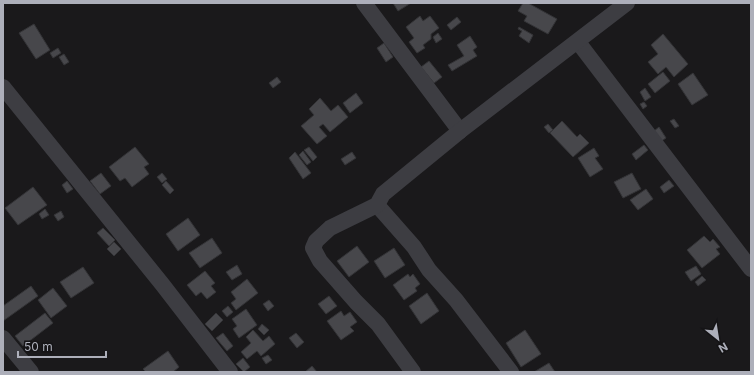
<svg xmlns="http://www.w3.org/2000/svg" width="754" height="375" viewBox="0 0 754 375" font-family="Inter,sans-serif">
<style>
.building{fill:#47474b;stroke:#343437}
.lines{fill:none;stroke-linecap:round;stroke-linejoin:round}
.minor{stroke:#3d3d42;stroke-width:16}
</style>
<rect width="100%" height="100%" fill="#1a191b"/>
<!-- building -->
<g class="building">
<path d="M 393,3 L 411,3 L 398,11 Z"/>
<path d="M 523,3 L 528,3 L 557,19 L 548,34 L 524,21 L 527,16 L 518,11 Z"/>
<path d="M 420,16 L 423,21 L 430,16 L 439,28 L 431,34 L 431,39 L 423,45 L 425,48 L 417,53 L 409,42 L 414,38 L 406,27 Z"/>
<path d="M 457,17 L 461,22 L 451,30 L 447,25 Z"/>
<path d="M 34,24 L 50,50 L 36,59 L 19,33 Z"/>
<path d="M 519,27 L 533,35 L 529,43 L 519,36 L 522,31 L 518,29 Z"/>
<path d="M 438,33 L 442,39 L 436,43 L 433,37 Z"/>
<path d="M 663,34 L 688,64 L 674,77 L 666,67 L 658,74 L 648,62 L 658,54 L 651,45 Z"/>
<path d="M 470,36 L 477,47 L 473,50 L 477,56 L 452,71 L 448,65 L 464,56 L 457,45 Z"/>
<path d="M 384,43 L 393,57 L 386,62 L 377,48 Z"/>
<path d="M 58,48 L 61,53 L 53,58 L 50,53 Z"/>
<path d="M 64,54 L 69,62 L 64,65 L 59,57 Z"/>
<path d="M 429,61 L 442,77 L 434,83 L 421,67 Z"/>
<path d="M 663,72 L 670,81 L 655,93 L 648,84 Z"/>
<path d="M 693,73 L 708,95 L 692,105 L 678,84 Z"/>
<path d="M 277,77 L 281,82 L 273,88 L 269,83 Z"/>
<path d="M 645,88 L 651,97 L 645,101 L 640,92 Z"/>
<path d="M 356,93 L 363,103 L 350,113 L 343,103 Z"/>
<path d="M 320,98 L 331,111 L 338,105 L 348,117 L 330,132 L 323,124 L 319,127 L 327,136 L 317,144 L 301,126 L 314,115 L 309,109 Z"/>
<path d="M 644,102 L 647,106 L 643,109 L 640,104 Z"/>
<path d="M 674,119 L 679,126 L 675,128 L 670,121 Z"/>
<path d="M 562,121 L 577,137 L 580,134 L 589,143 L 573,157 L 550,133 Z"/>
<path d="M 548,124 L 553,130 L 549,133 L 544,127 Z"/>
<path d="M 659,127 L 666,138 L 660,142 L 654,131 Z"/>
<path d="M 644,145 L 648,150 L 636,160 L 632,154 Z"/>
<path d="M 135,147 L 149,164 L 144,167 L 149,174 L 132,187 L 125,178 L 120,181 L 109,167 Z"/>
<path d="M 309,147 L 317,157 L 313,161 L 304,150 Z"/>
<path d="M 594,148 L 599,156 L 595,158 L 603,169 L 590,177 L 578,158 Z"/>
<path d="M 303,151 L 311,162 L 307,165 L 299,155 Z"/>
<path d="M 295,152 L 311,173 L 303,179 L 289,158 Z"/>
<path d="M 352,152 L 356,158 L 345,165 L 341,159 Z"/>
<path d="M 101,173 L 111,186 L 100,194 L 90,181 Z"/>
<path d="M 162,173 L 167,179 L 162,183 L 157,177 Z"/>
<path d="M 632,173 L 641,189 L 623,198 L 614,182 Z"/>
<path d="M 669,180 L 674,186 L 664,193 L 660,187 Z"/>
<path d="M 67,181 L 73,189 L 67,193 L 62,185 Z"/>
<path d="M 166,181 L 174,190 L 170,194 L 162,185 Z"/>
<path d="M 33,187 L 47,205 L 18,225 L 5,208 Z"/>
<path d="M 646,189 L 653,199 L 638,210 L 630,200 Z"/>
<path d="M 45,209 L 49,215 L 42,219 L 39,214 Z"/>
<path d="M 61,211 L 64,217 L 58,221 L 54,215 Z"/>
<path d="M 188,218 L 200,235 L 178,251 L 166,234 Z"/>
<path d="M 103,228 L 115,240 L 109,246 L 97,233 Z"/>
<path d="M 704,236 L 710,242 L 713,239 L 720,247 L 716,249 L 720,254 L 702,268 L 687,250 Z"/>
<path d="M 212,238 L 222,253 L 200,268 L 189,253 Z"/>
<path d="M 114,242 L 121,249 L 114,256 L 107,249 Z"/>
<path d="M 357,246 L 369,262 L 349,277 L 337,261 Z"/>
<path d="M 394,248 L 405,265 L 385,278 L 374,261 Z"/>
<path d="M 237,265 L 242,274 L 232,280 L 226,272 Z"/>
<path d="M 696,266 L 701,274 L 691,281 L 685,272 Z"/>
<path d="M 83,267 L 94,283 L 71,298 L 60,282 Z"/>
<path d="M 205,271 L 215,283 L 211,286 L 216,292 L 207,299 L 201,292 L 196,296 L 187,285 Z"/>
<path d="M 408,274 L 410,277 L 413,274 L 420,284 L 415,288 L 417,291 L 404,300 L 393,285 Z"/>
<path d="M 702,276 L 706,280 L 698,286 L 695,282 Z"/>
<path d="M 247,279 L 258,293 L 236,310 L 231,303 L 236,299 L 231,292 Z"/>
<path d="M 31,286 L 38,296 L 3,321 L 3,306 Z"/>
<path d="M 53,288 L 67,306 L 51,318 L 38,300 Z"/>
<path d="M 427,293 L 439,311 L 421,324 L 409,306 Z"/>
<path d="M 329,296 L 337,306 L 326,314 L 318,304 Z"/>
<path d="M 269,300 L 274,306 L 268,311 L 263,304 Z"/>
<path d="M 228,306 L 233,312 L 227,317 L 222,311 Z"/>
<path d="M 246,309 L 257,325 L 239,338 L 233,329 L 237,326 L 232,319 Z"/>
<path d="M 341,311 L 344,316 L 350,312 L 357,322 L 350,327 L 354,331 L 341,340 L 327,321 Z"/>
<path d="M 45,313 L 53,323 L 23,346 L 15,336 Z"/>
<path d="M 216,313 L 223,320 L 212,331 L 205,324 Z"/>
<path d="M 262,324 L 269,330 L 264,335 L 258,329 Z"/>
<path d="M 253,330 L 263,341 L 269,336 L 275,344 L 261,356 L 257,351 L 247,359 L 241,352 L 251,343 L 246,337 Z"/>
<path d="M 525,330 L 541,354 L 521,367 L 506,343 Z"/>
<path d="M 223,333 L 233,346 L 227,351 L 216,338 Z"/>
<path d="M 296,333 L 304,342 L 297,348 L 289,338 Z"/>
<path d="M 168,351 L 179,367 L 173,372 L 146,372 L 143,369 Z"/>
<path d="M 268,355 L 272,360 L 266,364 L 262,358 Z"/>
<path d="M 243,358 L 250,367 L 244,372 L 236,364 Z"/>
<path d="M 549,363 L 555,372 L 534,372 Z"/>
<path d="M 312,366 L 317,372 L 305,372 Z"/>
</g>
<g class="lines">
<!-- minor -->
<g class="minor">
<path d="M 364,3 L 460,131"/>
<path d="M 578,42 L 751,269"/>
<path d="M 3,87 L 162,284 L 230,372"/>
<path d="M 377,205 L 414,247 L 429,270 L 456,300 L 511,372"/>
<path d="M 3,338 L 31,372"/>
<path d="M 413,372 L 378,324 L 356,302 L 320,261 L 313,248 L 316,241 L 330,228 L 377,205 L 383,194 L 460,131 L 627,3"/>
</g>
</g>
<!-- border -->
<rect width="754" height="375" fill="none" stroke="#adafba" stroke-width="8"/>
<!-- north arrow -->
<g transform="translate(718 339) rotate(150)" stroke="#151416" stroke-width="3" paint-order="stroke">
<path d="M0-3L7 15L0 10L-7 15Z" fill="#adafba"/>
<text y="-6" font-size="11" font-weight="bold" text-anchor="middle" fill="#adafba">N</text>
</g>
<!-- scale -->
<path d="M18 351v6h88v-6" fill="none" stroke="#adafba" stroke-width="2"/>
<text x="24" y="351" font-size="12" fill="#adafba" stroke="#151416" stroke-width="3" paint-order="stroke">50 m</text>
</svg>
